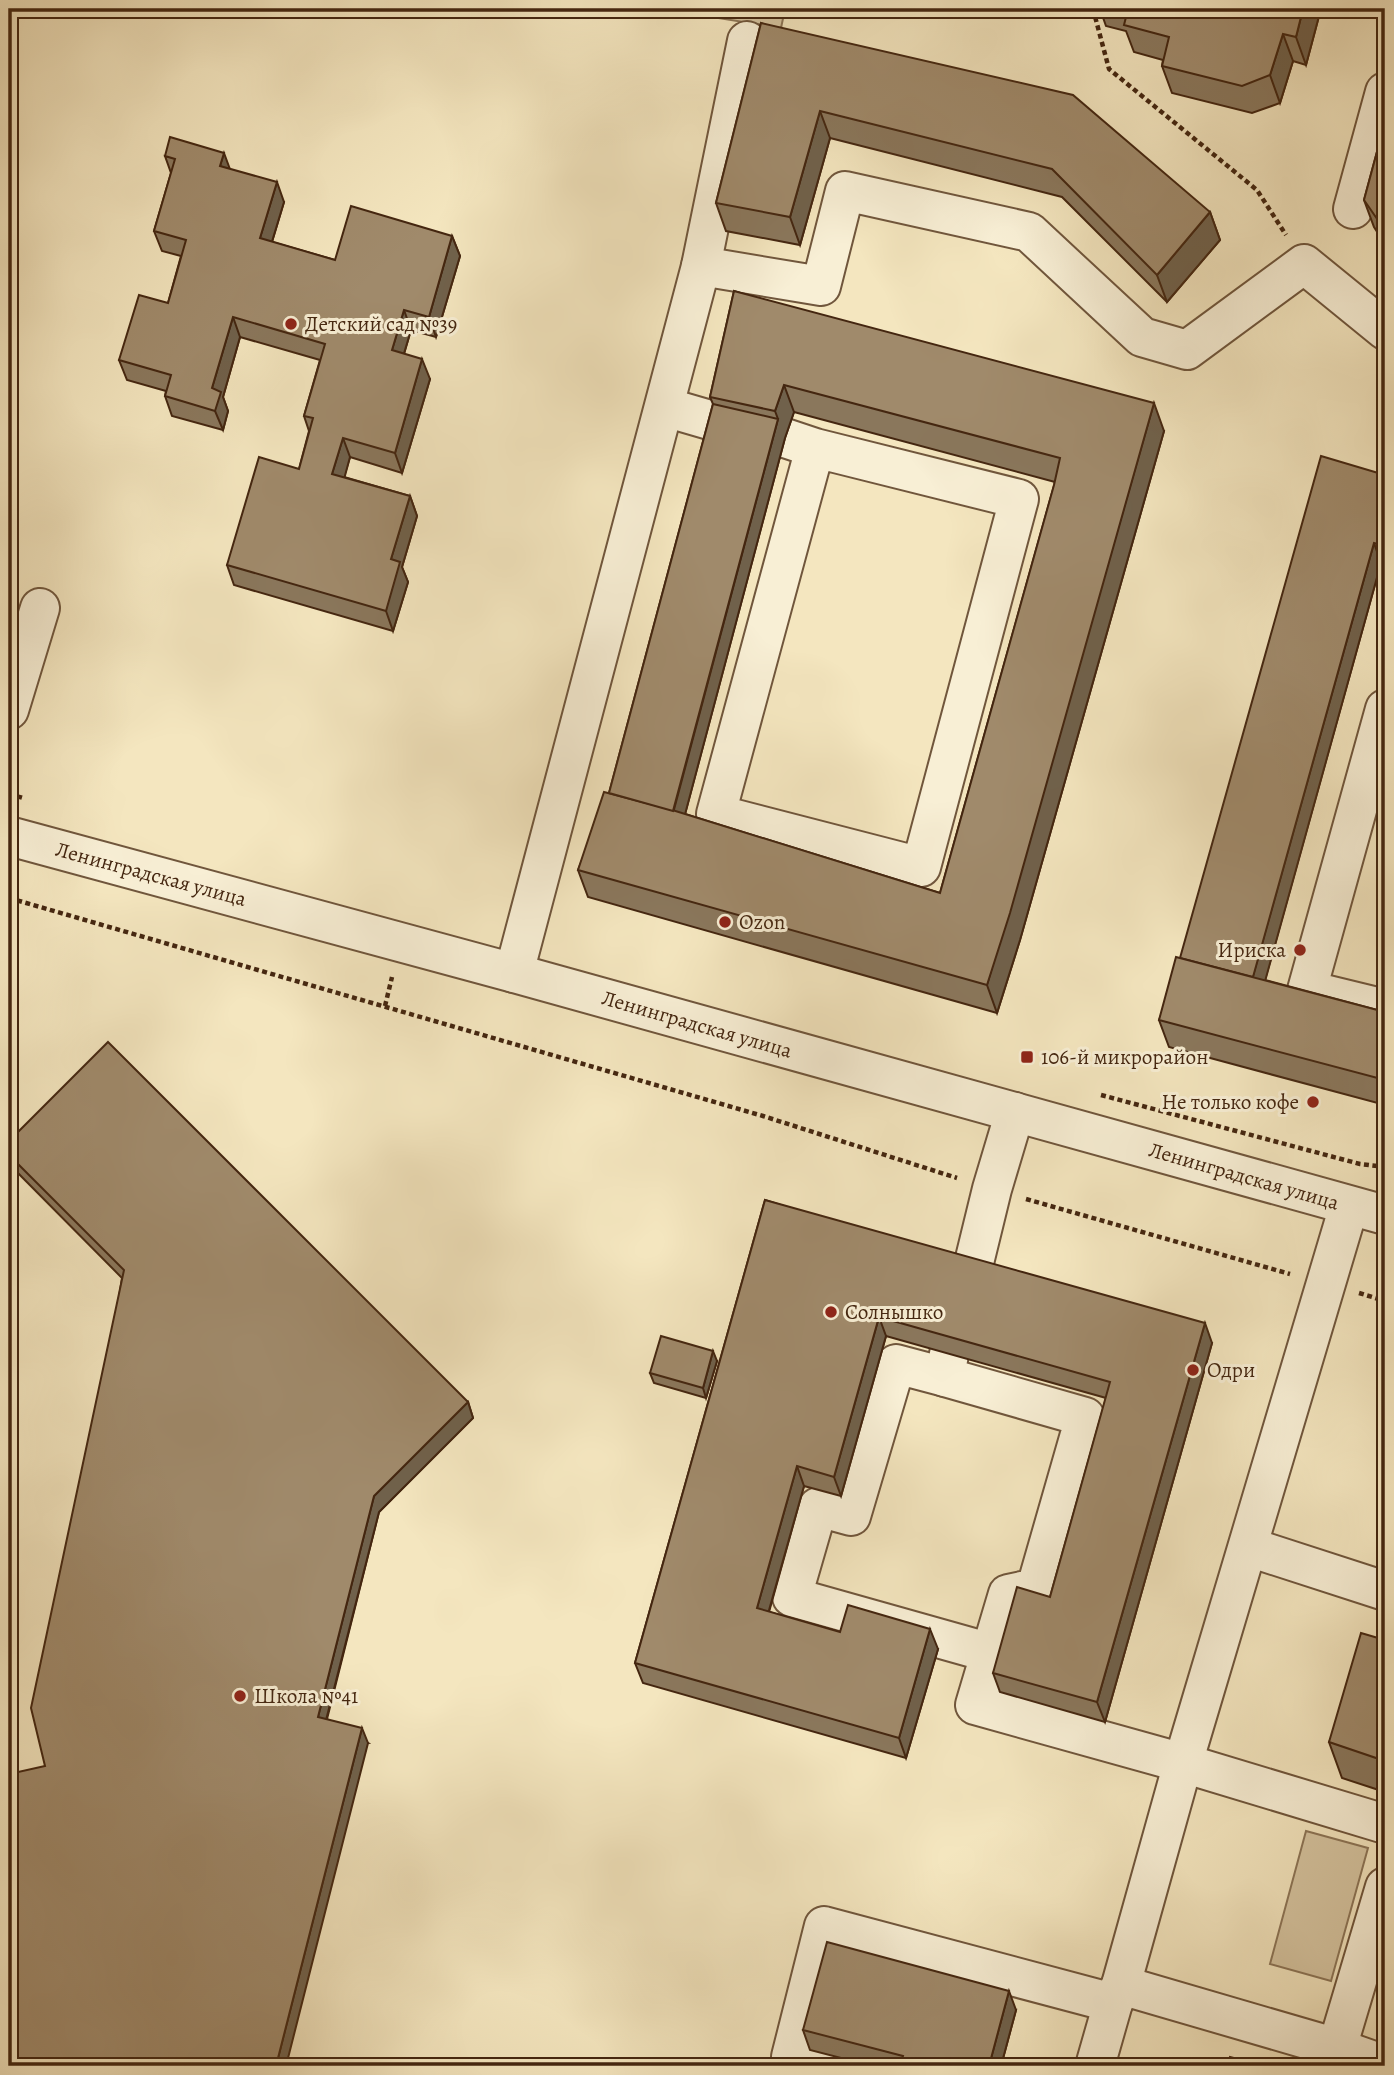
<svg xmlns="http://www.w3.org/2000/svg" width="1394" height="2075" viewBox="0 0 1394 2075" font-family="Alegreya,serif">
<style>
.green{fill:#d6c5a1;stroke:#8d7658;stroke-width:2}
.lines{fill:none;stroke-linecap:round;stroke-linejoin:round}
.minor-casing{stroke:#70563c;stroke-width:42}
.path{stroke:#442610;stroke-width:4.5;stroke-dasharray:5 3.5;stroke-linecap:butt}
.minor{stroke:#f8efd5;stroke-width:38}
.wall{fill:#8a775c;stroke:#442610;stroke-width:2;fill-rule:evenodd}
.shaded-wall{fill:#70614b;stroke:#442610;stroke-width:2}
.building{fill:#a08a6b;stroke:#442610;stroke-width:2}
.poi-dot{fill:#8f2418;stroke:#f8efd5;stroke-width:2.5}
.labels{text-anchor:middle;stroke-width:6;stroke-linejoin:round;paint-order:stroke}
.poi-label{font-size:21px;fill:#442610;stroke:#f8efd5;text-anchor:start}
.street-label{font-size:21px;fill:#442610;stroke:#f8efd5}
</style>
<rect width="100%" height="100%" fill="#f4e6bf"/>
<filter id="stains"><feTurbulence type="fractalNoise" baseFrequency=".00286" numOctaves="4"/><feColorMatrix values="0 0 0 0 .2 0 0 0 0 .09 0 0 0 0 .02 0 0 0 .5 -.17"/></filter>
<radialGradient id="worn" r=".72"><stop offset=".6" stop-color="#630" stop-opacity="0"/><stop offset="1" stop-color="#630" stop-opacity=".3"/></radialGradient>
<!-- green -->
<g class="green">
<path d="M 720,9 L 785,9 L 781,28 L 718,18 Z"/>
<path d="M 1306,1831 L 1368,1848 L 1331,1981 L 1270,1964 Z"/>
</g>
<g class="lines">
<defs>
<g id="minor">
<path d="M 1353,209 L 1385,92"/>
<path d="M 701,266 L 821,286 L 845,191 L 1029,232 L 1142,337 L 1187,350 L 1304,264 L 1385,330"/>
<path d="M 665,407 L 720,423"/>
<path d="M 785,438 L 815,448 L 716,814 L 921,867 L 1019,499 L 815,448"/>
<path d="M 1385,709 L 1307,990 L 1385,1009"/>
<path d="M 9,710 L 40,608"/>
<path d="M 9,836 L 514,973 L 1385,1215"/>
<path d="M 514,973 L 701,266 L 747,41"/>
<path d="M 971,1275 L 992,1189 L 1015,1112"/>
<path d="M 949,1354 L 945,1377 L 1085,1417 L 1036,1588 L 1008,1594 L 975,1705 L 1183,1763 L 1385,1824"/>
<path d="M 945,1377 L 896,1364 L 851,1516 L 818,1507 L 792,1597 L 991,1653"/>
<path d="M 1249,1547 L 1385,1591"/>
<path d="M 1121,1985 L 1337,2048 L 1385,2065"/>
<path d="M 1337,2048 L 1385,1887"/>
<path d="M 828,2066 L 791,2057 L 824,1926 L 1113,2003 L 1121,1985 L 1183,1763 L 1349,1206"/>
<path d="M 1095,2066 L 1113,2003"/>
</g>
</defs>
<!-- minor casing -->
<use href="#minor" class="minor-casing"/>
<!-- path -->
<g class="path">
<path d="M 1093,9 L 1109,69 L 1257,190 L 1286,235"/>
<path d="M 9,794 L 23,798"/>
<path d="M 9,898 L 763,1116 L 957,1178"/>
<path d="M 385,1006 L 392,977"/>
<path d="M 1101,1095 L 1360,1164 L 1385,1167"/>
<path d="M 1026,1199 L 1290,1274"/>
<path d="M 1359,1293 L 1385,1301"/>
</g>
<!-- minor -->
<use href="#minor" class="minor"/>
</g>
<!-- wall -->
<g class="wall">
<path d="M 1100,9 L 1316,9 L 1319,16 L 1306,65 L 1293,61 L 1280,103 L 1252,113 L 1172,93 L 1162,66 L 1163,60 L 1134,52 L 1126,31 L 1106,26 Z"/>
<path d="M 761,23 L 1210,212 L 1220,240 L 1167,302 L 1062,197 L 830,138 L 800,245 L 726,231 L 716,203 Z"/>
<path d="M 1385,122 L 1385,244 L 1374,227 L 1364,200 Z"/>
<path d="M 165,156 L 229,169 L 284,202 L 272,242 L 335,260 L 452,236 L 460,256 L 436,337 L 411,330 L 404,354 L 430,379 L 402,473 L 350,457 L 344,477 L 410,496 L 417,516 L 402,567 L 408,582 L 393,631 L 234,585 L 227,565 L 299,469 L 309,431 L 304,416 L 320,360 L 240,337 L 223,397 L 228,411 L 223,430 L 172,416 L 165,396 L 166,391 L 127,380 L 119,360 L 168,303 L 181,256 L 162,251 L 154,231 L 171,173 Z"/>
<path d="M 734,291 L 1164,431 L 1020,940 L 997,1013 L 588,897 L 578,870 L 609,793 L 713,404 L 710,397 ZM 794,412 L 1055,482 L 940,893 L 685,814 L 785,438 Z"/>
<path d="M 1385,475 L 1385,564 L 1381,563 L 1265,980 L 1385,1012 L 1385,1105 L 1169,1047 L 1159,1020 Z"/>
<path d="M 9,1141 L 468,1402 L 473,1418 L 379,1512 L 327,1719 L 368,1743 L 45,1766 L 122,1278 L 9,1164 Z"/>
<path d="M 765,1200 L 1212,1343 L 1105,1722 L 1000,1692 L 993,1673 L 1050,1597 L 1106,1398 L 886,1336 L 841,1496 L 804,1486 L 769,1612 L 840,1632 L 938,1649 L 906,1758 L 643,1683 L 635,1663 Z"/>
<path d="M 717,1361 L 706,1398 L 654,1383 L 650,1373 Z"/>
<path d="M 1385,1640 L 1385,1792 L 1342,1778 L 1329,1742 Z"/>
<path d="M 1385,1966 L 1385,2014 L 1378,1993 Z"/>
<path d="M 1016,2010 L 1001,2066 L 872,2066 L 810,2050 L 803,2030 Z"/>
</g>
<!-- shaded-wall -->
<g class="shaded-wall">
<path d="M 1303,9 L 1316,9 L 1319,16 L 1306,65 L 1296,37 Z"/>
<path d="M 1283,34 L 1293,61 L 1280,103 L 1270,75 Z"/>
<path d="M 820,111 L 830,138 L 800,245 L 790,217 Z"/>
<path d="M 224,153 L 231,172 L 220,166 Z"/>
<path d="M 277,182 L 284,202 L 267,258 L 260,238 Z"/>
<path d="M 1210,212 L 1220,240 L 1167,302 L 1157,275 Z"/>
<path d="M 452,236 L 460,256 L 436,337 L 429,317 Z"/>
<path d="M 404,310 L 411,330 L 399,370 L 392,350 Z"/>
<path d="M 233,317 L 240,337 L 223,397 L 228,411 L 223,430 L 215,411 L 212,388 Z"/>
<path d="M 422,359 L 430,379 L 402,473 L 395,453 Z"/>
<path d="M 784,385 L 794,412 L 785,438 L 679,837 L 672,817 L 778,419 L 775,411 Z"/>
<path d="M 1154,403 L 1164,431 L 1020,940 L 997,1013 L 987,985 Z"/>
<path d="M 343,438 L 350,457 L 340,494 L 332,474 Z"/>
<path d="M 410,496 L 417,516 L 402,567 L 408,582 L 393,631 L 386,611 L 391,559 Z"/>
<path d="M 1374,543 L 1381,563 L 1259,1003 L 1251,983 Z"/>
<path d="M 879,1317 L 886,1336 L 841,1496 L 834,1477 Z"/>
<path d="M 1205,1323 L 1212,1343 L 1105,1722 L 1097,1702 Z"/>
<path d="M 713,1351 L 717,1361 L 706,1398 L 703,1388 Z"/>
<path d="M 468,1402 L 473,1418 L 379,1512 L 323,1732 L 318,1717 L 374,1496 Z"/>
<path d="M 797,1466 L 804,1486 L 764,1628 L 757,1608 Z"/>
<path d="M 930,1629 L 938,1649 L 906,1758 L 899,1738 Z"/>
<path d="M 362,1728 L 368,1743 L 286,2066 L 276,2066 Z"/>
<path d="M 1009,1991 L 1016,2010 L 1001,2066 L 989,2066 Z"/>
</g>
<!-- building -->
<g class="building">
<path d="M 1128,9 L 1303,9 L 1296,37 L 1283,34 L 1270,75 L 1242,86 L 1162,66 L 1169,37 L 1124,25 Z"/>
<path d="M 761,23 L 1073,95 L 1210,212 L 1157,275 L 1052,169 L 820,111 L 790,217 L 716,203 Z"/>
<path d="M 1385,122 L 1385,227 L 1382,226 L 1364,200 Z"/>
<path d="M 170,137 L 224,153 L 220,166 L 277,182 L 260,238 L 335,260 L 351,206 L 452,236 L 429,317 L 404,310 L 392,350 L 422,359 L 395,453 L 343,438 L 332,474 L 410,496 L 391,559 L 400,562 L 386,611 L 227,565 L 259,457 L 299,469 L 313,418 L 304,416 L 325,344 L 233,317 L 212,388 L 221,392 L 215,411 L 165,396 L 171,375 L 119,360 L 139,295 L 168,303 L 186,240 L 154,231 L 175,159 L 165,156 Z"/>
<path d="M 734,291 L 1154,403 L 1010,913 L 987,985 L 578,870 L 604,792 L 669,809 L 940,893 L 1054,485 L 1060,458 L 784,385 L 775,411 L 710,397 Z"/>
<path d="M 713,404 L 778,419 L 673,811 L 609,793 Z"/>
<path d="M 1321,456 L 1385,475 L 1385,546 L 1374,543 L 1253,977 L 1180,958 Z"/>
<path d="M 1176,957 L 1385,1012 L 1385,1080 L 1159,1020 Z"/>
<path d="M 108,1042 L 468,1402 L 374,1496 L 318,1717 L 362,1728 L 276,2066 L 18,2066 L 9,2027 L 9,1774 L 45,1766 L 31,1708 L 124,1270 L 9,1155 L 9,1141 Z"/>
<path d="M 765,1200 L 1205,1323 L 1097,1702 L 993,1673 L 1017,1587 L 1050,1597 L 1110,1382 L 879,1317 L 834,1477 L 797,1466 L 757,1608 L 840,1632 L 848,1605 L 930,1629 L 899,1738 L 635,1663 Z"/>
<path d="M 661,1336 L 713,1351 L 703,1388 L 650,1373 Z"/>
<path d="M 1361,1633 L 1385,1640 L 1385,1761 L 1329,1742 Z"/>
<path d="M 827,1942 L 1009,1991 L 989,2066 L 900,2066 L 903,2056 L 803,2030 Z"/>
<path d="M 1385,1966 L 1385,1995 L 1378,1993 Z"/>
<path d="M 1230,2057 L 1264,2066 L 1228,2066 Z"/>
</g>
<!-- markers -->
<g class="poi-dot">
<circle cx="291" cy="324" r="7"/>
<circle cx="725" cy="922" r="7"/>
<circle cx="1300" cy="950" r="7"/>
<rect x="1020" y="1050" width="14" height="14" rx="3.5"/>
<circle cx="1313" cy="1102" r="7"/>
<circle cx="831" cy="1312" r="7"/>
<circle cx="1193" cy="1370" r="7"/>
<circle cx="240" cy="1696" r="7"/>
</g>
<g class="labels">
<!-- poi labels -->
<g class="poi-label">
<text x="305" y="331">Детский сад №39</text>
<text x="739" y="929">Ozon</text>
<text x="1286" y="957" text-anchor="end">Ириска</text>
<text x="1041" y="1064">106-й микрорайон</text>
<text x="1299" y="1109" text-anchor="end">Не только кофе</text>
<text x="845" y="1319">Солнышко</text>
<text x="1207" y="1377">Одри</text>
<text x="254" y="1703">Школа №41</text>
</g>
<!-- street labels -->
<g class="street-label">
<text transform="translate(151 874) rotate(15)" y="7">Ленинградская улица</text>
<text transform="translate(697 1024) rotate(16)" y="7">Ленинградская улица</text>
<text transform="translate(1244 1176) rotate(16)" y="7">Ленинградская улица</text>
</g>
</g>
<!-- margin -->
<rect width="1394" height="2075" fill="none" stroke="#f4e6bf" stroke-width="35"/>
<rect x="10" y="10" width="1373" height="2054" fill="none" stroke="#442610" stroke-width="3.5"/>
<rect x="18" y="18" width="1359" height="2040" fill="none" stroke="#442610" stroke-width="2"/>
<rect width="100%" height="100%" filter="url(#stains)"/>
<rect width="100%" height="100%" fill="url(#worn)"/>
</svg>
